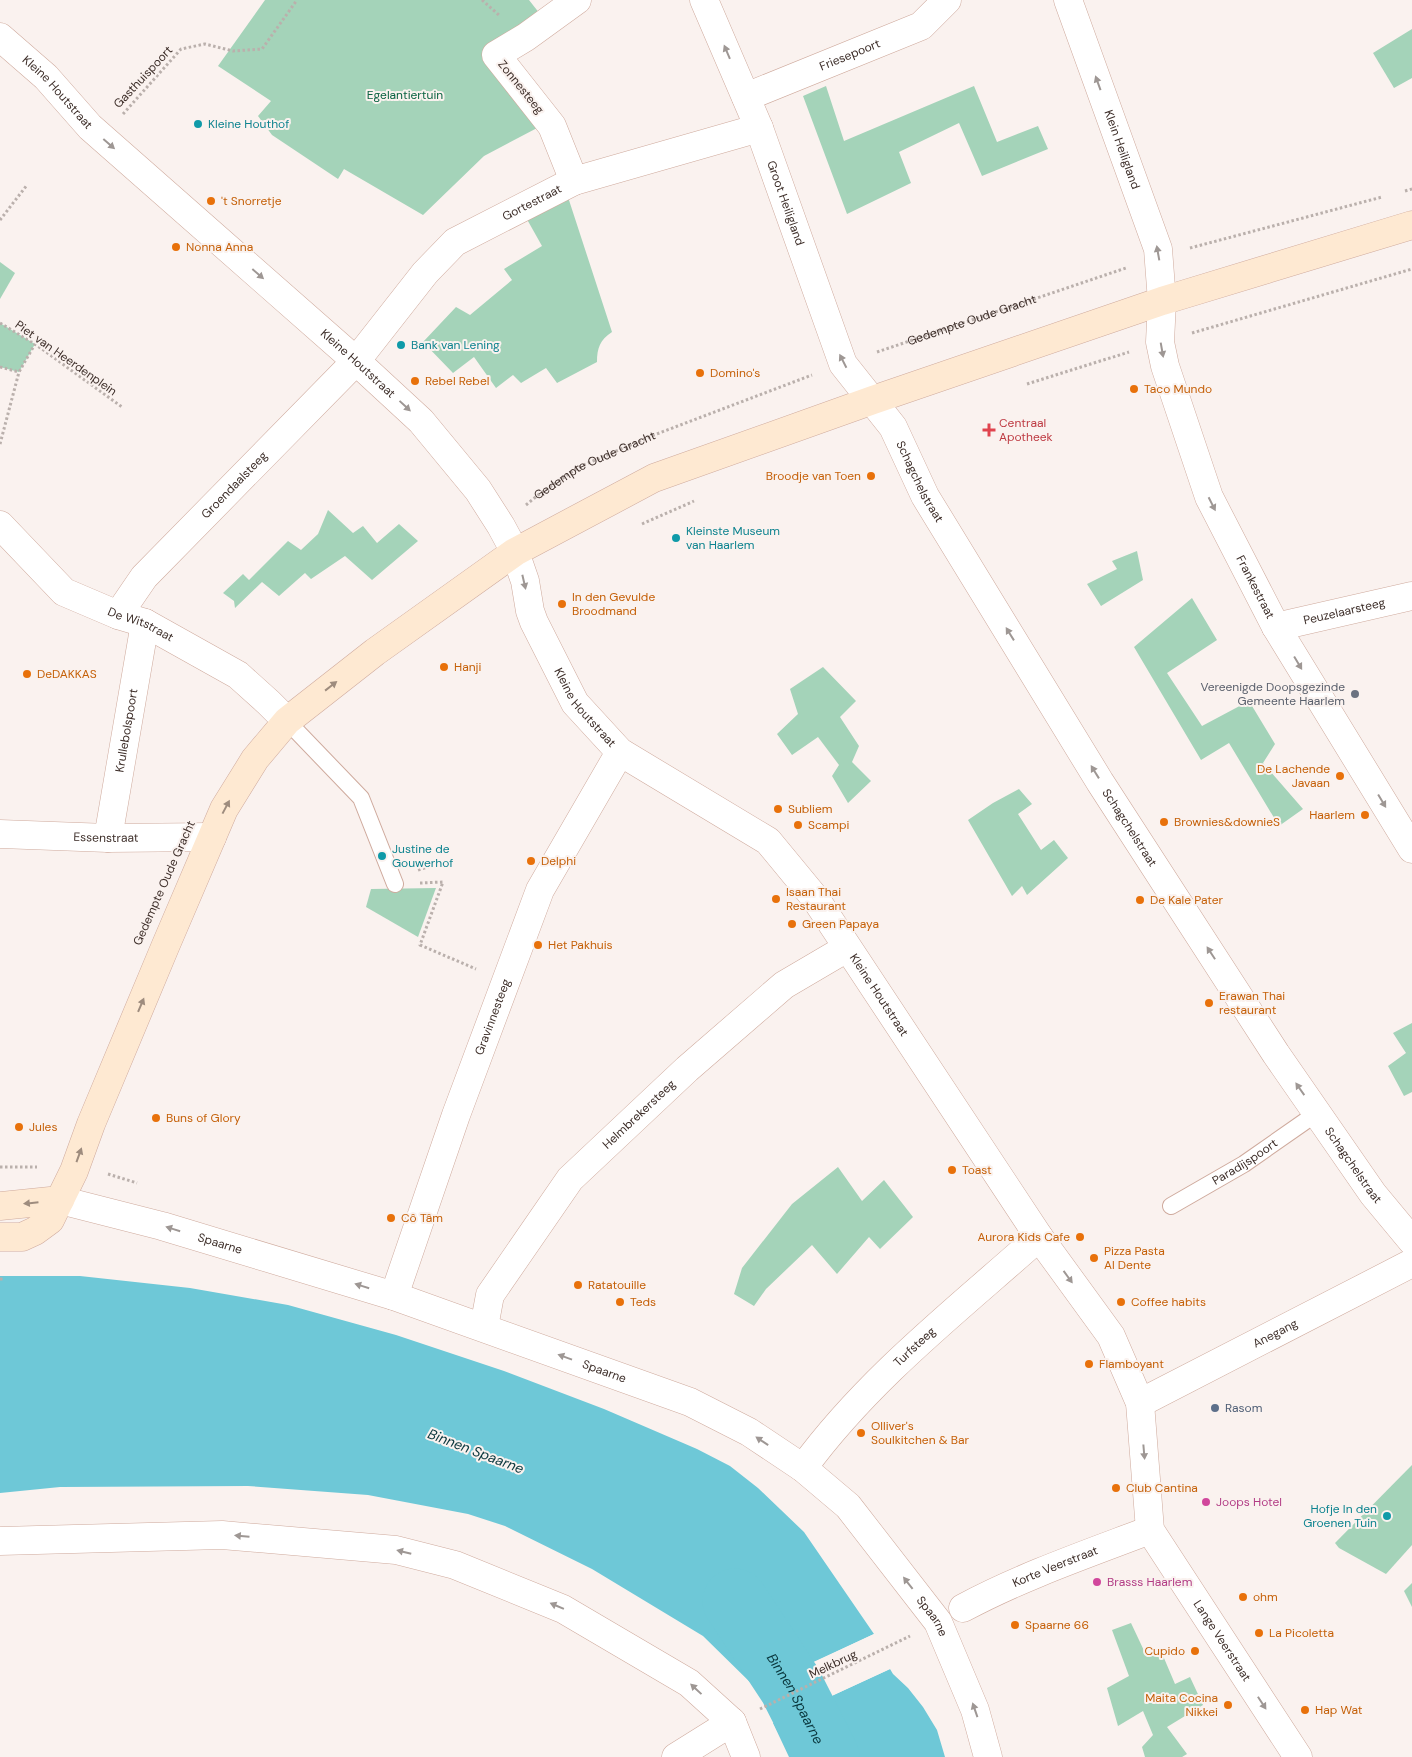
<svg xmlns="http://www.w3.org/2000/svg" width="1412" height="1757" viewBox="0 0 1412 1757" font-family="'DM Sans',sans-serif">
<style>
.green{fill:#a4d3b9}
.water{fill:#6ec8d7}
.pier{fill:#faf2ef}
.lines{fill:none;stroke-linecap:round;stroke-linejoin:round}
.river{stroke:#6ec8d7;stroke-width:65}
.lane-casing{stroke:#cfaa9d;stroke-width:18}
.street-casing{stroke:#cfaa9d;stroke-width:29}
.secondary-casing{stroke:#cfaa9d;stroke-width:29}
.path{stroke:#bab0ac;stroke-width:3;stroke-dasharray:2.5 2.5;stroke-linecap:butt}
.lane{stroke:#fff;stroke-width:16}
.street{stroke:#fff;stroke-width:28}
.secondary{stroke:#fee9d2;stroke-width:28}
.oneway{fill:#9e9794}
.oneway2{fill:#9e8c7e}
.culture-dot{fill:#0f9aa8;stroke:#faf2ef;stroke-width:2}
.food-dot{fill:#e8710a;stroke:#faf2ef;stroke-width:2}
.health-dot{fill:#e0444e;stroke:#faf2ef;stroke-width:2}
.worship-dot{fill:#6b7280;stroke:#faf2ef;stroke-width:2}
.service-dot{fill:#5c6f8a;stroke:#faf2ef;stroke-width:2}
.hotel-dot{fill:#d1479c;stroke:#faf2ef;stroke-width:2}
.labels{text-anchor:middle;stroke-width:4;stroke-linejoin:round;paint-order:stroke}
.street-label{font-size:12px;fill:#3e2f2a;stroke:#faf2ef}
.park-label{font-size:12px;fill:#096241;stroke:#faf2ef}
.culture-label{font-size:12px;fill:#0d838f;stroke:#faf2ef;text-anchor:start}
.food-label{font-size:12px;fill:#c56008;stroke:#faf2ef;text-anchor:start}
.health-label{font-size:12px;fill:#be3a42;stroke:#faf2ef;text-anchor:start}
.worship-label{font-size:12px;fill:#5b616d;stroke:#faf2ef;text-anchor:end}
.service-label{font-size:12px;fill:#4e5e75;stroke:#faf2ef;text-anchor:start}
.hotel-label{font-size:12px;fill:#b23c85;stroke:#faf2ef;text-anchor:start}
.water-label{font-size:14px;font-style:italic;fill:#09363c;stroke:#faf2ef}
</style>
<rect width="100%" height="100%" fill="#faf2ef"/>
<!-- green -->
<g class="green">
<path d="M 265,0 L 529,0 L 540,14 L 489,52 L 539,127 L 484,156 L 423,215 L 344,169 L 338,179 L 272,135 L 258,116 L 271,101 L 218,66 Z"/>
<path d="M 1412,29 L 1412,78 L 1394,88 L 1373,53 Z"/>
<path d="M 826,86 L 844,141 L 974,86 L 997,142 L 1038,126 L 1048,149 L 982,176 L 959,123 L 899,152 L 911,183 L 847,214 L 803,96 Z"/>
<path d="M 567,194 L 612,332 C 600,340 597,348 597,362 L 557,383 L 546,368 L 521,383 L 513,375 L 496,388 L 474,357 L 453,373 L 423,342 L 456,307 L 470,315 L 512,280 L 504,269 L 542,246 L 524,214 Z"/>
<path d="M 0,262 L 15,273 L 0,299 Z"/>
<path d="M 0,323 L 35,344 L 19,372 L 0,367 Z"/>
<path d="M 328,510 L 353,533 L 363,526 L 377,543 L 399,524 L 418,541 L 372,580 L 345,556 L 311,579 L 305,573 L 279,596 L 262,582 L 235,608 L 234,601 L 223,593 L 243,574 L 249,580 L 288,541 L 301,550 L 318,534 Z"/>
<path d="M 1137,551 L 1143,580 L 1101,606 L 1087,584 L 1117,569 L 1112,561 Z"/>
<path d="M 1192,598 L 1217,640 L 1167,673 L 1202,726 L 1249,701 L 1275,744 L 1263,763 L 1303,809 L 1279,826 L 1229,743 L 1201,760 L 1134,647 Z"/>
<path d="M 823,667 L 856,701 L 840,717 L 859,746 L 852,762 L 871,781 L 848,803 L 832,776 L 839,765 L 818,737 L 792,755 L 777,734 L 798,714 L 790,689 Z"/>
<path d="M 1019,789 L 1032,804 L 1018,814 L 1041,850 L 1054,840 L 1068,858 L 1027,895 L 1022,886 L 1012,896 L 968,820 L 993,803 Z"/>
<path d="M 436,888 L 418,937 L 366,907 L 371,889 Z"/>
<path d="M 1412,1023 L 1412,1092 L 1404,1096 L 1388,1066 L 1406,1053 L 1393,1033 Z"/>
<path d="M 838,1167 L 862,1201 L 884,1180 L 913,1217 L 880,1249 L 869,1237 L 837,1274 L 812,1245 L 766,1289 L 754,1306 L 734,1294 L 742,1268 L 792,1204 Z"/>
<path d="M 1412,1465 L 1412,1545 L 1386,1574 L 1339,1548 L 1335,1543 Z"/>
<path d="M 1412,1583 L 1412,1607 L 1404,1591 Z"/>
<path d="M 1131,1623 L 1147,1657 L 1161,1651 L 1175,1684 L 1190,1677 L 1203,1705 L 1167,1727 L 1187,1754 L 1182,1757 L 1145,1757 L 1142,1747 L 1153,1735 L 1143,1711 L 1118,1726 L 1107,1688 L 1129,1676 L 1112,1630 Z"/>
</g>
<!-- water -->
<g class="water">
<path d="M 0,1276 L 80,1276 L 190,1288 L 288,1305 L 396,1335 L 504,1371 L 604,1409 L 697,1449 L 730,1466 L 758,1488 L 804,1532 L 874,1634 L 757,1689 L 703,1636 L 592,1569 L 505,1526 L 468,1514 L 368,1495 L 248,1486 L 60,1487 L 0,1493 Z"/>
<path d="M 890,1669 L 893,1674 L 908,1688 L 923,1707 L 937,1730 L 945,1757 L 789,1757 L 773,1723 Z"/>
</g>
<!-- pier -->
<g class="pier">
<path d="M 874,1634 L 875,1636 L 757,1691 L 757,1688 Z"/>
<path d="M 890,1666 L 890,1669 L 773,1723 L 771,1722 Z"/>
</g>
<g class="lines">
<!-- river -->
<path class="river" id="s1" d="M 735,1601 L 791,1686 L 827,1757"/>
<defs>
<g id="lane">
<path d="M 287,721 L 361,798 L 395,884"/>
<path id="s4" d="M 1171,1206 L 1244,1164 L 1317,1113"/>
</g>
<g id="street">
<path id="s5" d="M 704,0 L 759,128 L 843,364 L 893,427 L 925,496 L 1100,782 L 1276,1054 L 1373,1194 L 1412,1241"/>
<path id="s6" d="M 1068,0 L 1158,249 L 1162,301 L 1160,342 L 1165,366 L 1209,497 L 1276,627 L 1412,849"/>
<path id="s7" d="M 0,37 L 46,77 L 90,127 L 356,361 L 421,421 L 478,490 L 501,526 L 515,552 L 525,581 L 530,611 L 534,622 L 575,703 L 620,752 L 768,841 L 815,898 L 1039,1237 L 1111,1336 L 1140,1403 L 1150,1530 L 1298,1757"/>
<path id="s8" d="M 746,97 L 921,26 L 947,0"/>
<path d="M 574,181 L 552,126 L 496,55 L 526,37 L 577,0"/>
<path id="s9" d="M 0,525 L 64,592 L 118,615 L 145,623 L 238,675 L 269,703 L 287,721"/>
<path id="s10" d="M 118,615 L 144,577 L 356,361 L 425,273 L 455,242 L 574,181 L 759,128"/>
<path id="s11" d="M 1276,627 L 1412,596"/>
<path id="s12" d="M 0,834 L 108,838 L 212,837"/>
<path id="s13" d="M 108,838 L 145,623"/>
<path id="s14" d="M 60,1200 L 162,1226 L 394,1296 L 690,1402 L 749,1432 L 803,1468 L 848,1506 L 938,1622 L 975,1710 L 988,1757"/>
<path id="s15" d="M 394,1296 L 456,1115 L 540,890 L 620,752"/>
<path id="s16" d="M 484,1327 L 490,1295 L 570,1179 L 687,1069 L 784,985 L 847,948"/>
<path id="s17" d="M 1140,1403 L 1412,1263"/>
<path id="s18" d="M 803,1468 C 868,1379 957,1310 1039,1237"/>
<path d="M 0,1541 L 222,1535 L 396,1550 L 455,1565 L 563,1609 L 689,1683 L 732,1722 L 746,1757"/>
<path id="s19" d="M 963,1608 C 1023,1576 1087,1554 1150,1530"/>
<path d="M 676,1757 L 732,1722"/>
</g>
<g id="secondary">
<path d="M 0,1206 L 60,1200"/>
<path d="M 0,1237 L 22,1237 L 35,1231 L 50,1220 L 74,1171 L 91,1124 L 165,947 L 224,809 L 255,759 L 287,721 L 375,652 L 515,552 L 654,478 L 873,400 L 1162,301 L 1412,225"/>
</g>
</defs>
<!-- lane casing -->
<use href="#lane" class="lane-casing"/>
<!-- street casing -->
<use href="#street" class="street-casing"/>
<!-- secondary casing -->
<use href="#secondary" class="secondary-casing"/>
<!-- path -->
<g class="path">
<path d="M 482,0 L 500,16"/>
<path d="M 123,114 L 181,49 L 205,44 L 233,51 L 262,49 L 297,0"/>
<path d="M 1405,191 L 1412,189"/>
<path d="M 0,220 L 27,185"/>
<path d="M 1190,248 L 1382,197"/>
<path d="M 0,323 L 35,344 L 122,407"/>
<path d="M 1192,333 L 1412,269"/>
<path id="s2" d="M 877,352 L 1126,268"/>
<path d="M 0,367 L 19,372"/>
<path d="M 1027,384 L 1129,352"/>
<path d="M 0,444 L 19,372 L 35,344"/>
<path id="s3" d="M 526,505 L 538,495 L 579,467 L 654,435 L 812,375"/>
<path d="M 642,524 L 694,501"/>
<path d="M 418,870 L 434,865"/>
<path d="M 420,883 L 443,882 L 420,945 L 476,969"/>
<path d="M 0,1167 L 37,1167"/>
<path d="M 108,1174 L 137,1183"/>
<path d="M 0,1279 L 3,1279"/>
<path d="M 760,1709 L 910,1636"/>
</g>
<!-- lane -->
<use href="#lane" class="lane"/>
<!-- street -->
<use href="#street" class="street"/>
<!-- secondary -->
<use href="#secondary" class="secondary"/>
</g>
<!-- one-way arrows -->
<defs><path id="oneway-solid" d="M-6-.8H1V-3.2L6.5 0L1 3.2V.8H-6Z" transform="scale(1.25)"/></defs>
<g class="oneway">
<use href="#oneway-solid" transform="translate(727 52) rotate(-113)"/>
<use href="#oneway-solid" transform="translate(1098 83) rotate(-110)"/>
<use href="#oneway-solid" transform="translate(109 144) rotate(41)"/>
<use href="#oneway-solid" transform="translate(1158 253) rotate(-100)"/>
<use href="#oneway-solid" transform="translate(258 274) rotate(41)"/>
<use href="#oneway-solid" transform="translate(1162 350) rotate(80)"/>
<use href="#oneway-solid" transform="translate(843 361) rotate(-117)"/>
<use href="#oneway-solid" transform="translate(405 406) rotate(43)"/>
<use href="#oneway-solid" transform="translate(1212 504) rotate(63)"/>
<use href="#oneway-solid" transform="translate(524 582) rotate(77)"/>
<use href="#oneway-solid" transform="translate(1010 634) rotate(-122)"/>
<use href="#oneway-solid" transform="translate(1298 663) rotate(59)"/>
<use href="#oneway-solid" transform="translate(1095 772) rotate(-122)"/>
<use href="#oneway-solid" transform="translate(1382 801) rotate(59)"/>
<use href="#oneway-solid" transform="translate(1211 953) rotate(-123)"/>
<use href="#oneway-solid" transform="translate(1300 1089) rotate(-125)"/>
<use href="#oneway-solid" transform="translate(173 1229) rotate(-163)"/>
<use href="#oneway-solid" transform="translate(1068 1277) rotate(54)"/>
<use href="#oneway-solid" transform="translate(362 1286) rotate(-163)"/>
<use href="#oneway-solid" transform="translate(565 1357) rotate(-160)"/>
<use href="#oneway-solid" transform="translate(762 1441) rotate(-146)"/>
<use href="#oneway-solid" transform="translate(1144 1452) rotate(85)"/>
<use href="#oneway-solid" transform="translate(242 1536) rotate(-175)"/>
<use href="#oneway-solid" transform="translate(404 1552) rotate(-166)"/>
<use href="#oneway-solid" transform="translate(908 1583) rotate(-128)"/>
<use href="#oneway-solid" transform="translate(557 1606) rotate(-157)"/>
<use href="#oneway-solid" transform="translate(696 1689) rotate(-137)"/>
<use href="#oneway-solid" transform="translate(1262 1703) rotate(57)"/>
<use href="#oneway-solid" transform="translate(975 1710) rotate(-109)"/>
</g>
<g class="oneway2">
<use href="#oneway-solid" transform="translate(331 686) rotate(-38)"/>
<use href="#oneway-solid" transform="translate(226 807) rotate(-62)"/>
<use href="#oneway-solid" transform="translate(141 1005) rotate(-67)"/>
<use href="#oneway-solid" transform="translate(79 1155) rotate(-70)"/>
<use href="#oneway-solid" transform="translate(31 1203) rotate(174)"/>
</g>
<!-- markers -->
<g class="culture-dot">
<circle cx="198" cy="124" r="5"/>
<circle cx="401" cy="345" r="5"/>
<circle cx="676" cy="538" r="5"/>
<circle cx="382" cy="856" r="5"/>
<circle cx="1387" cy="1516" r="5"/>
</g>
<g class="food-dot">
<circle cx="211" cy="201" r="5"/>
<circle cx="176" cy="247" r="5"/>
<circle cx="700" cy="373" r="5"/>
<circle cx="415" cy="381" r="5"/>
<circle cx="1134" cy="389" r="5"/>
<circle cx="871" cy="476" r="5"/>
<circle cx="562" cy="604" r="5"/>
<circle cx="444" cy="667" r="5"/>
<circle cx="27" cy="674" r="5"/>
<circle cx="1340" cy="776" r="5"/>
<circle cx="778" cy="809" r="5"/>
<circle cx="1365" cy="815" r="5"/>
<circle cx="1164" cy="822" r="5"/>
<circle cx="798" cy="825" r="5"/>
<circle cx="531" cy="861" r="5"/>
<circle cx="776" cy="899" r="5"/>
<circle cx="1140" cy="900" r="5"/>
<circle cx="792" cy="924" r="5"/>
<circle cx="538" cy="945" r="5"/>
<circle cx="1209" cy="1003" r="5"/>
<circle cx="156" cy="1118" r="5"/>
<circle cx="19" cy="1127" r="5"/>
<circle cx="952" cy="1170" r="5"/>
<circle cx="391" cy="1218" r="5"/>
<circle cx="1080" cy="1237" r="5"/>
<circle cx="1094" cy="1258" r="5"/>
<circle cx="578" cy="1285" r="5"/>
<circle cx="620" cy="1302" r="5"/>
<circle cx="1121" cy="1302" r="5"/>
<circle cx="1089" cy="1364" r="5"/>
<circle cx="861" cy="1433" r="5"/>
<circle cx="1116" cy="1488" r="5"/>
<circle cx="1243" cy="1597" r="5"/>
<circle cx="1015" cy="1625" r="5"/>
<circle cx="1259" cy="1633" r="5"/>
<circle cx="1195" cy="1651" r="5"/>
<circle cx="1228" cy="1705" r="5"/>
<circle cx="1305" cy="1710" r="5"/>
</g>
<path class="health-dot" d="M986.5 422.5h5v5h5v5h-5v5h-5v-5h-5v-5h5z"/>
<circle class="worship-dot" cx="1355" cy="694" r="5"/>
<circle class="service-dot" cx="1215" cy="1408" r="5"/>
<g class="hotel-dot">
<circle cx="1206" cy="1502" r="5"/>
<circle cx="1097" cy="1582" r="5"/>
</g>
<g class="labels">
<!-- street labels -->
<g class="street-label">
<text dy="4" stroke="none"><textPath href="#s8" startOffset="112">Friesepoort</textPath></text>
<text transform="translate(143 77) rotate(-47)" y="4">Gasthuispoort</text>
<text transform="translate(521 87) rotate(51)" y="4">Zonnesteeg</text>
<text dy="4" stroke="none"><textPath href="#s7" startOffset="80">Kleine Houtstraat</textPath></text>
<text dy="4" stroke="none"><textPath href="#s6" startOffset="159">Klein Heiligland</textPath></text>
<text dy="4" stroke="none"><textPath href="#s5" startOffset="219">Groot Heiligland</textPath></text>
<text dy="4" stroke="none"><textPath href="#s10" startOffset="590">Gortestraat</textPath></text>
<text dy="4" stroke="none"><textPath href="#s2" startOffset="100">Gedempte Oude Gracht</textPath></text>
<text transform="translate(66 358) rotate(35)" y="4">Piet van Heerdenplein</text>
<text dy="4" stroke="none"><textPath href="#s7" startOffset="485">Kleine Houtstraat</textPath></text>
<text dy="4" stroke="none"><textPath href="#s3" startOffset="80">Gedempte Oude Gracht</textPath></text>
<text dy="4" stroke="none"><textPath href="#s5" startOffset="531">Schagchelstraat</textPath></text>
<text dy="4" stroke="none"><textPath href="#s10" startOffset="175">Groendaalsteeg</textPath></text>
<text dy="4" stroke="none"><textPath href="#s6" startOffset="622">Frankestraat</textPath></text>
<text dy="4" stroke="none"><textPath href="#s11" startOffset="70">Peuzelaarsteeg</textPath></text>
<text dy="4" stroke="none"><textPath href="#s9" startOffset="176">De Witstraat</textPath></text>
<text dy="4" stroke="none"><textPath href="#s7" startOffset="905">Kleine Houtstraat</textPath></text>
<text dy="4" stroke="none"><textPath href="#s13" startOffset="109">Krullebolspoort</textPath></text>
<text dy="4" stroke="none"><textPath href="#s5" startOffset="936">Schagchelstraat</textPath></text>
<text dy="4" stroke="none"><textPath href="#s12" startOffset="106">Essenstraat</textPath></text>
<text transform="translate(164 883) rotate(-66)" y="4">Gedempte Oude Gracht</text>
<text dy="4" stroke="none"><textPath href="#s7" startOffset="1325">Kleine Houtstraat</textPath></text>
<text dy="4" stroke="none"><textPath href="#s15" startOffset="296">Gravinnesteeg</textPath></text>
<text dy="4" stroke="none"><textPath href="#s16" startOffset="268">Helmbrekersteeg</textPath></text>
<text dy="4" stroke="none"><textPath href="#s4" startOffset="86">Paradijspoort</textPath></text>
<text dy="4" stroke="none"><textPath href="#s5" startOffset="1341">Schagchelstraat</textPath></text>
<text dy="4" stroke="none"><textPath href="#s14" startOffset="166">Spaarne</textPath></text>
<text dy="4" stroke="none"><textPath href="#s17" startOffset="152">Anegang</textPath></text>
<text dy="4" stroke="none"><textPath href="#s18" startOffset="165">Turfsteeg</textPath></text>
<text dy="4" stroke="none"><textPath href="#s14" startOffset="571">Spaarne</textPath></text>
<text dy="4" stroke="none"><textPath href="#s19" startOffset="101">Korte Veerstraat</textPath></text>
<text dy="4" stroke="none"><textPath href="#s14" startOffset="991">Spaarne</textPath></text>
<text dy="4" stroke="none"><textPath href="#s7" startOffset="2070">Lange Veerstraat</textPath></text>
<text transform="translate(833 1664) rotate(-25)" y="4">Melkbrug</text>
</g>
<!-- park labels -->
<g class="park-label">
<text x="405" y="99">Egelantiertuin</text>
</g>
<!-- culture labels -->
<g class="culture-label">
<text x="208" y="128">Kleine Houthof</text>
<text x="411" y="349">Bank van Lening</text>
<text x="686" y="535">Kleinste Museum<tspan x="686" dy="14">van Haarlem</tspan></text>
<text x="392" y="853">Justine de<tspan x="392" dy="14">Gouwerhof</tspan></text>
<text x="1377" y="1513" text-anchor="end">Hofje In den<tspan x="1377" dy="14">Groenen Tuin</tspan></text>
</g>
<!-- food labels -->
<g class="food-label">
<text x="221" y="205">'t Snorretje</text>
<text x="186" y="251">Nonna Anna</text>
<text x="710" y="377">Domino's</text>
<text x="425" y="385">Rebel Rebel</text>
<text x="1144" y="393">Taco Mundo</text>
<text x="861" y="480" text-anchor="end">Broodje van Toen</text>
<text x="572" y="601">In den Gevulde<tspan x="572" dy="14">Broodmand</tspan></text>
<text x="454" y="671">Hanji</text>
<text x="37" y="678">DeDAKKAS</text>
<text x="1330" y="773" text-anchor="end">De Lachende<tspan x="1330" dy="14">Javaan</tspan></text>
<text x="788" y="813">Subliem</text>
<text x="1355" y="819" text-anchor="end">Haarlem</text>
<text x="1174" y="826">Brownies&amp;downieS</text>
<text x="808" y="829">Scampi</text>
<text x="541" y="865">Delphi</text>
<text x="786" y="896">Isaan Thai<tspan x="786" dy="14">Restaurant</tspan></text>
<text x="1150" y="904">De Kale Pater</text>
<text x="802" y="928">Green Papaya</text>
<text x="548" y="949">Het Pakhuis</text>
<text x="1219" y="1000">Erawan Thai<tspan x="1219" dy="14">restaurant</tspan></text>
<text x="166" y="1122">Buns of Glory</text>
<text x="29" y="1131">Jules</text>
<text x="962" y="1174">Toast</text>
<text x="401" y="1222">Cô Tâm</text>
<text x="1070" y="1241" text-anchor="end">Aurora Kids Cafe</text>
<text x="1104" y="1255">Pizza Pasta<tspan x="1104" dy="14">Al Dente</tspan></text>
<text x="588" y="1289">Ratatouille</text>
<text x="630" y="1306">Teds</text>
<text x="1131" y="1306">Coffee habits</text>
<text x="1099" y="1368">Flamboyant</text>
<text x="871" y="1430">Olliver's<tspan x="871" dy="14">Soulkitchen &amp; Bar</tspan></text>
<text x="1126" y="1492">Club Cantina</text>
<text x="1253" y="1601">ohm</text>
<text x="1025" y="1629">Spaarne 66</text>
<text x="1269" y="1637">La Picoletta</text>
<text x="1185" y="1655" text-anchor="end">Cupido</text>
<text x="1218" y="1702" text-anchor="end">Maita Cocina<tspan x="1218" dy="14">Nikkei</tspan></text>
<text x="1315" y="1714">Hap Wat</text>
</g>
<!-- health labels -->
<g class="health-label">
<text x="999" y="427">Centraal<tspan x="999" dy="14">Apotheek</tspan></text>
</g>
<!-- worship labels -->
<g class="worship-label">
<text x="1345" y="691">Vereenigde Doopsgezinde<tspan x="1345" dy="14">Gemeente Haarlem</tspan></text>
</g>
<!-- service labels -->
<g class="service-label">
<text x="1225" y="1412">Rasom</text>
</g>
<!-- hotel labels -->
<g class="hotel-label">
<text x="1216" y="1506">Joops Hotel</text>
<text x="1107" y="1586">Brasss Haarlem</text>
</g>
<!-- water labels -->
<g class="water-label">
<text transform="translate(476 1451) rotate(21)" y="5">Binnen Spaarne</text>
<text dy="5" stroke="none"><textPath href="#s1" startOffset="115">Binnen Spaarne</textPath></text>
</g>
</g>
</svg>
